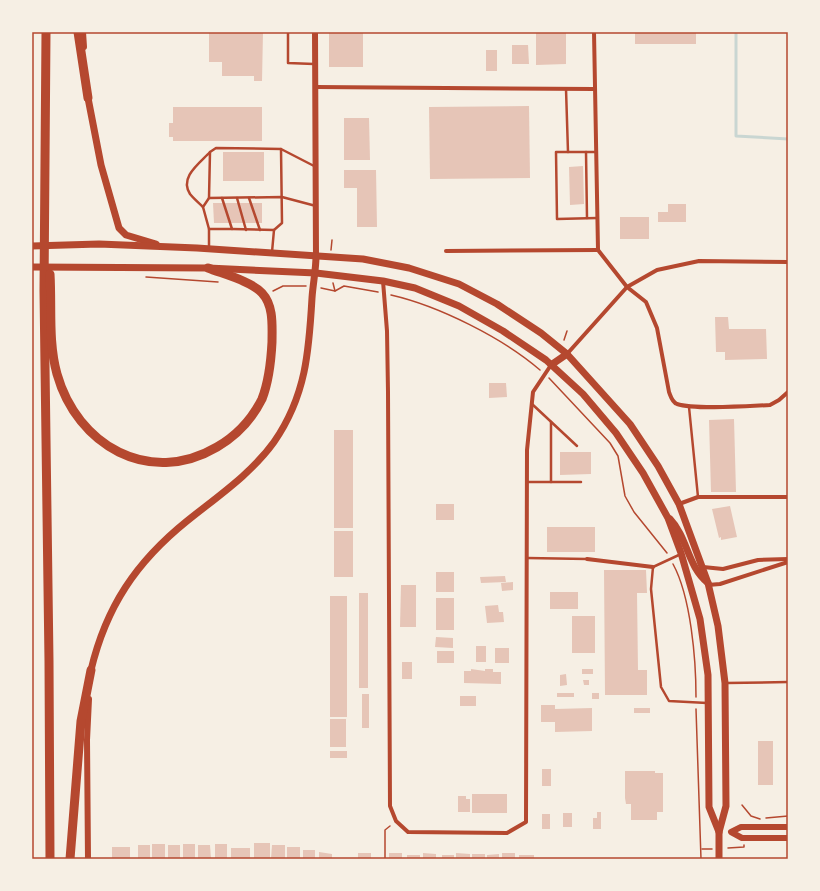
<svg xmlns="http://www.w3.org/2000/svg" width="820" height="891" viewBox="0 0 820 891" font-family="'PT Sans Narrow',sans-serif">
<style>
.lines{fill:none;stroke-linecap:round;stroke-linejoin:round}
.stream{stroke:#c9d6d2;stroke-width:3}
.building{fill:#e6c5b7}
.path{stroke:#b5482f;stroke-width:1.5}
.service{stroke:#b5482f;stroke-width:2.5}
.minor{stroke:#b5482f;stroke-width:4}
.tertiary{stroke:#b5482f;stroke-width:6}
.secondary{stroke:#b5482f;stroke-width:7}
.motorway{stroke:#b5482f;stroke-width:9}
.neatline{fill:none;stroke:#b5482f;stroke-width:1.5}
</style>
<rect width="100%" height="100%" fill="#f6efe4"/>
<g class="lines">
<!-- stream -->
<path class="stream" d="M 736,32 L 736,136 L 788,139"/>
</g>
<!-- building -->
<g class="building">
<path d="M 209,32 L 263,32 L 262,81 L 254,81 L 254,76 L 222,76 L 222,62 L 209,62 Z"/>
<rect x="329" y="32" width="34" height="35"/>
<path d="M 536,32 L 566,32 L 566,64 L 536,65 Z"/>
<rect x="635" y="32" width="61" height="12"/>
<path d="M 512,45 L 528,45 L 529,64 L 512,64 Z"/>
<rect x="486" y="50" width="11" height="21"/>
<path d="M 529,106 L 530,178 L 430,179 L 429,107 Z"/>
<path d="M 173,107 L 262,107 L 262,141 L 173,141 L 173,137 L 169,137 L 169,123 L 173,123 Z"/>
<path d="M 344,118 L 369,118 L 370,160 L 344,160 Z"/>
<rect x="223" y="152" width="41" height="29"/>
<path d="M 583,166 L 584,204 L 570,205 L 569,167 Z"/>
<path d="M 344,170 L 376,170 L 377,227 L 357,227 L 357,188 L 344,188 Z"/>
<path d="M 213,203 L 262,203 L 262,223 L 214,223 Z"/>
<path d="M 668,204 L 686,204 L 686,222 L 658,222 L 658,212 L 668,212 Z"/>
<rect x="620" y="217" width="29" height="22"/>
<path d="M 715,317 L 728,317 L 729,329 L 766,329 L 767,359 L 725,360 L 725,352 L 716,352 Z"/>
<path d="M 489,383 L 506,383 L 507,397 L 489,398 Z"/>
<path d="M 734,419 L 736,492 L 711,492 L 709,420 Z"/>
<rect x="334" y="430" width="19" height="98"/>
<path d="M 560,452 L 591,452 L 591,474 L 560,475 Z"/>
<rect x="436" y="504" width="18" height="16"/>
<path d="M 730,506 L 737,537 L 721,540 L 721,537 L 719,538 L 712,509 Z"/>
<rect x="547" y="527" width="48" height="25"/>
<rect x="334" y="531" width="19" height="46"/>
<path d="M 604,570 L 646,570 L 647,593 L 637,593 L 638,670 L 647,670 L 647,695 L 605,695 Z"/>
<rect x="436" y="572" width="18" height="20"/>
<path d="M 505,576 L 506,582 L 481,583 L 480,577 Z"/>
<path d="M 513,582 L 513,590 L 502,591 L 501,583 Z"/>
<path d="M 401,585 L 416,585 L 416,627 L 400,627 Z"/>
<rect x="550" y="592" width="28" height="17"/>
<rect x="359" y="593" width="9" height="95"/>
<rect x="330" y="596" width="17" height="121"/>
<rect x="436" y="598" width="18" height="32"/>
<path d="M 498,605 L 499,612 L 503,612 L 504,622 L 487,623 L 485,606 Z"/>
<rect x="572" y="616" width="23" height="37"/>
<path d="M 436,637 L 453,638 L 453,648 L 435,647 Z"/>
<rect x="476" y="646" width="10" height="16"/>
<rect x="495" y="648" width="14" height="15"/>
<rect x="437" y="651" width="17" height="12"/>
<rect x="402" y="662" width="10" height="17"/>
<path d="M 471,669 L 485,671 L 485,669 L 493,669 L 493,672 L 501,672 L 501,684 L 464,683 L 464,671 L 471,671 Z"/>
<rect x="582" y="669" width="11" height="5"/>
<path d="M 566,674 L 567,685 L 560,686 L 560,675 Z"/>
<path d="M 583,680 L 589,680 L 589,685 L 584,685 Z"/>
<rect x="557" y="693" width="17" height="4"/>
<rect x="592" y="693" width="7" height="6"/>
<rect x="362" y="694" width="7" height="34"/>
<rect x="460" y="696" width="16" height="10"/>
<path d="M 541,705 L 555,705 L 555,709 L 592,708 L 592,731 L 555,732 L 555,722 L 541,722 Z"/>
<rect x="634" y="708" width="16" height="5"/>
<rect x="330" y="719" width="16" height="28"/>
<rect x="758" y="741" width="15" height="44"/>
<rect x="330" y="751" width="17" height="7"/>
<rect x="542" y="769" width="9" height="17"/>
<path d="M 625,771 L 655,771 L 655,773 L 663,773 L 663,812 L 657,812 L 657,820 L 631,820 L 631,804 L 626,804 L 625,798 Z"/>
<rect x="472" y="794" width="35" height="19"/>
<path d="M 458,796 L 466,796 L 466,799 L 470,799 L 470,812 L 458,812 Z"/>
<path d="M 597,812 L 601,812 L 601,829 L 593,829 L 593,818 L 597,818 Z"/>
<rect x="563" y="813" width="9" height="14"/>
<rect x="542" y="814" width="8" height="15"/>
<rect x="254" y="843" width="16" height="16"/>
<rect x="152" y="844" width="13" height="15"/>
<rect x="183" y="844" width="12" height="15"/>
<rect x="215" y="844" width="12" height="15"/>
<rect x="138" y="845" width="12" height="14"/>
<rect x="168" y="845" width="12" height="14"/>
<path d="M 198,845 L 210,845 L 211,859 L 198,859 Z"/>
<path d="M 272,845 L 285,845 L 285,859 L 271,859 Z"/>
<rect x="112" y="847" width="18" height="12"/>
<rect x="287" y="847" width="13" height="12"/>
<rect x="231" y="848" width="19" height="11"/>
<rect x="303" y="850" width="12" height="9"/>
<path d="M 319,852 L 332,854 L 332,859 L 319,859 Z"/>
<rect x="358" y="853" width="13" height="6"/>
<rect x="389" y="853" width="13" height="6"/>
<path d="M 423,853 L 436,854 L 436,859 L 423,859 Z"/>
<path d="M 456,853 L 470,854 L 470,859 L 456,859 Z"/>
<rect x="502" y="853" width="13" height="6"/>
<rect x="472" y="854" width="13" height="5"/>
<path d="M 499,854 L 499,859 L 487,859 L 487,855 Z"/>
<rect x="407" y="855" width="13" height="4"/>
<rect x="442" y="855" width="12" height="4"/>
<rect x="519" y="855" width="15" height="4"/>
</g>
<g class="lines">
<!-- path -->
<g class="path">
<path d="M 331,250 L 332,240"/>
<path d="M 146,277 L 218,282"/>
<path d="M 333,283 L 335,291"/>
<path d="M 321,288 L 335,291 L 344,286 L 378,292"/>
<path d="M 273,291 L 283,286 L 306,286"/>
<path d="M 391,295 C 439,306 503,338 540,370"/>
<path d="M 564,340 L 567,331"/>
<path d="M 549,378 L 610,443 L 618,456 L 625,496 L 634,512 L 667,553"/>
<path d="M 673,564 C 691,597 696,660 696,697"/>
<path d="M 696,709 L 701,859"/>
<path d="M 742,805 L 751,816 L 760,819"/>
<path d="M 766,818 L 788,816"/>
<path d="M 728,848 L 744,847 L 744,845"/>
<path d="M 702,849 L 712,849"/>
<path d="M 385,859 L 385,830 L 390,826"/>
</g>
<!-- service -->
<g class="service">
<path d="M 288,32 L 288,63 L 314,64"/>
<path d="M 566,89 L 568,152"/>
<path d="M 281,149 L 316,167"/>
<path d="M 586,152 L 587,218"/>
<path d="M 595,152 L 556,152 L 557,219 L 597,218"/>
<path d="M 209,198 L 282,197 L 316,206"/>
<path d="M 237,198 L 246,230"/>
<path d="M 249,198 L 260,230"/>
<path d="M 203,207 C 199,203 193,198 190,194 C 179,177 200,163 210,152"/>
<path d="M 209,229 L 232,229 L 222,198"/>
<path d="M 232,229 L 274,230"/>
<path d="M 209,247 L 209,229 L 203,207 L 209,198 L 210,152 L 216,148 L 281,149 L 282,223 L 274,230 L 272,252"/>
<path d="M 532,404 L 577,446"/>
<path d="M 689,407 L 698,497"/>
<path d="M 551,422 L 551,482"/>
<path d="M 527,482 L 581,482"/>
<path d="M 681,554 L 653,567 L 651,589 L 661,687 L 669,701 L 707,703"/>
<path d="M 527,558 L 587,559"/>
<path d="M 726,683 L 788,682"/>
</g>
<!-- minor -->
<g class="minor">
<path d="M 594,32 L 598,250 L 627,287 L 646,302 L 657,328 L 669,392 C 671,397 672,402 677,404 C 695,410 748,406 770,405 L 779,400 L 788,392"/>
<path d="M 316,87 L 594,89"/>
<path d="M 446,251 L 598,250"/>
<path d="M 383,281 L 387,331 L 388,392 L 390,806 L 396,821 L 408,832 L 507,833 L 526,822 L 527,450 L 533,392 L 551,365"/>
<path d="M 567,354 L 627,287 L 657,270 L 699,261 L 788,262"/>
<path d="M 679,504 L 698,497 L 788,497"/>
<path d="M 587,559 L 653,567"/>
<path d="M 703,567 L 723,569 L 758,560 L 788,559"/>
<path d="M 708,585 L 720,584 L 788,562"/>
</g>
<!-- tertiary -->
<g class="tertiary">
<path d="M 83,32 L 84,47"/>
<path d="M 315,32 L 316,256"/>
<path d="M 788,827 L 741,827 L 731,832 L 742,838 L 788,838"/>
<path d="M 88,859 L 87,740 L 89,699"/>
</g>
<!-- secondary -->
<g class="secondary">
<path d="M 88,98 L 101,165 L 119,228 L 126,235 L 156,244"/>
<path d="M 32,246 L 99,244 L 197,248 L 363,259 L 409,268 L 459,284 L 497,304 L 541,333 L 567,354 L 630,424 L 658,466 L 679,504 L 708,583 L 718,626 L 725,683 L 726,806 L 719,832 L 719,859"/>
<path d="M 32,267 L 208,268 L 316,273 L 383,281 L 415,288 L 459,306 L 503,331 L 546,360 L 583,394 L 616,433 L 643,473 L 668,518 L 681,553 L 700,619 L 708,675 L 709,807 L 719,832"/>
<path d="M 551,365 L 567,354"/>
<path d="M 670,519 C 688,538 687,566 708,583"/>
<path d="M 91,670 C 106,607 136,562 187,521 C 218,496 251,474 274,442 C 306,396 309,351 312,298 C 313,283 316,270 316,256"/>
</g>
<!-- motorway -->
<g class="motorway">
<path d="M 46,32 L 44,291 L 49,661 L 50,859"/>
<path d="M 78,32 L 88,98"/>
<path d="M 50,274 C 52,307 48,342 57,374 C 77,445 149,487 217,447 C 236,436 252,419 262,399 C 269,381 271,362 272,342 C 272,326 274,306 262,293 C 251,281 223,274 208,268"/>
<path d="M 70,859 L 81,721 L 91,670"/>
</g>
</g>
<!-- border -->
<rect width="820" height="891" fill="none" stroke="#f6efe4" stroke-width="66"/>
<rect x="33" y="33" width="754" height="825" class="neatline"/>
</svg>
